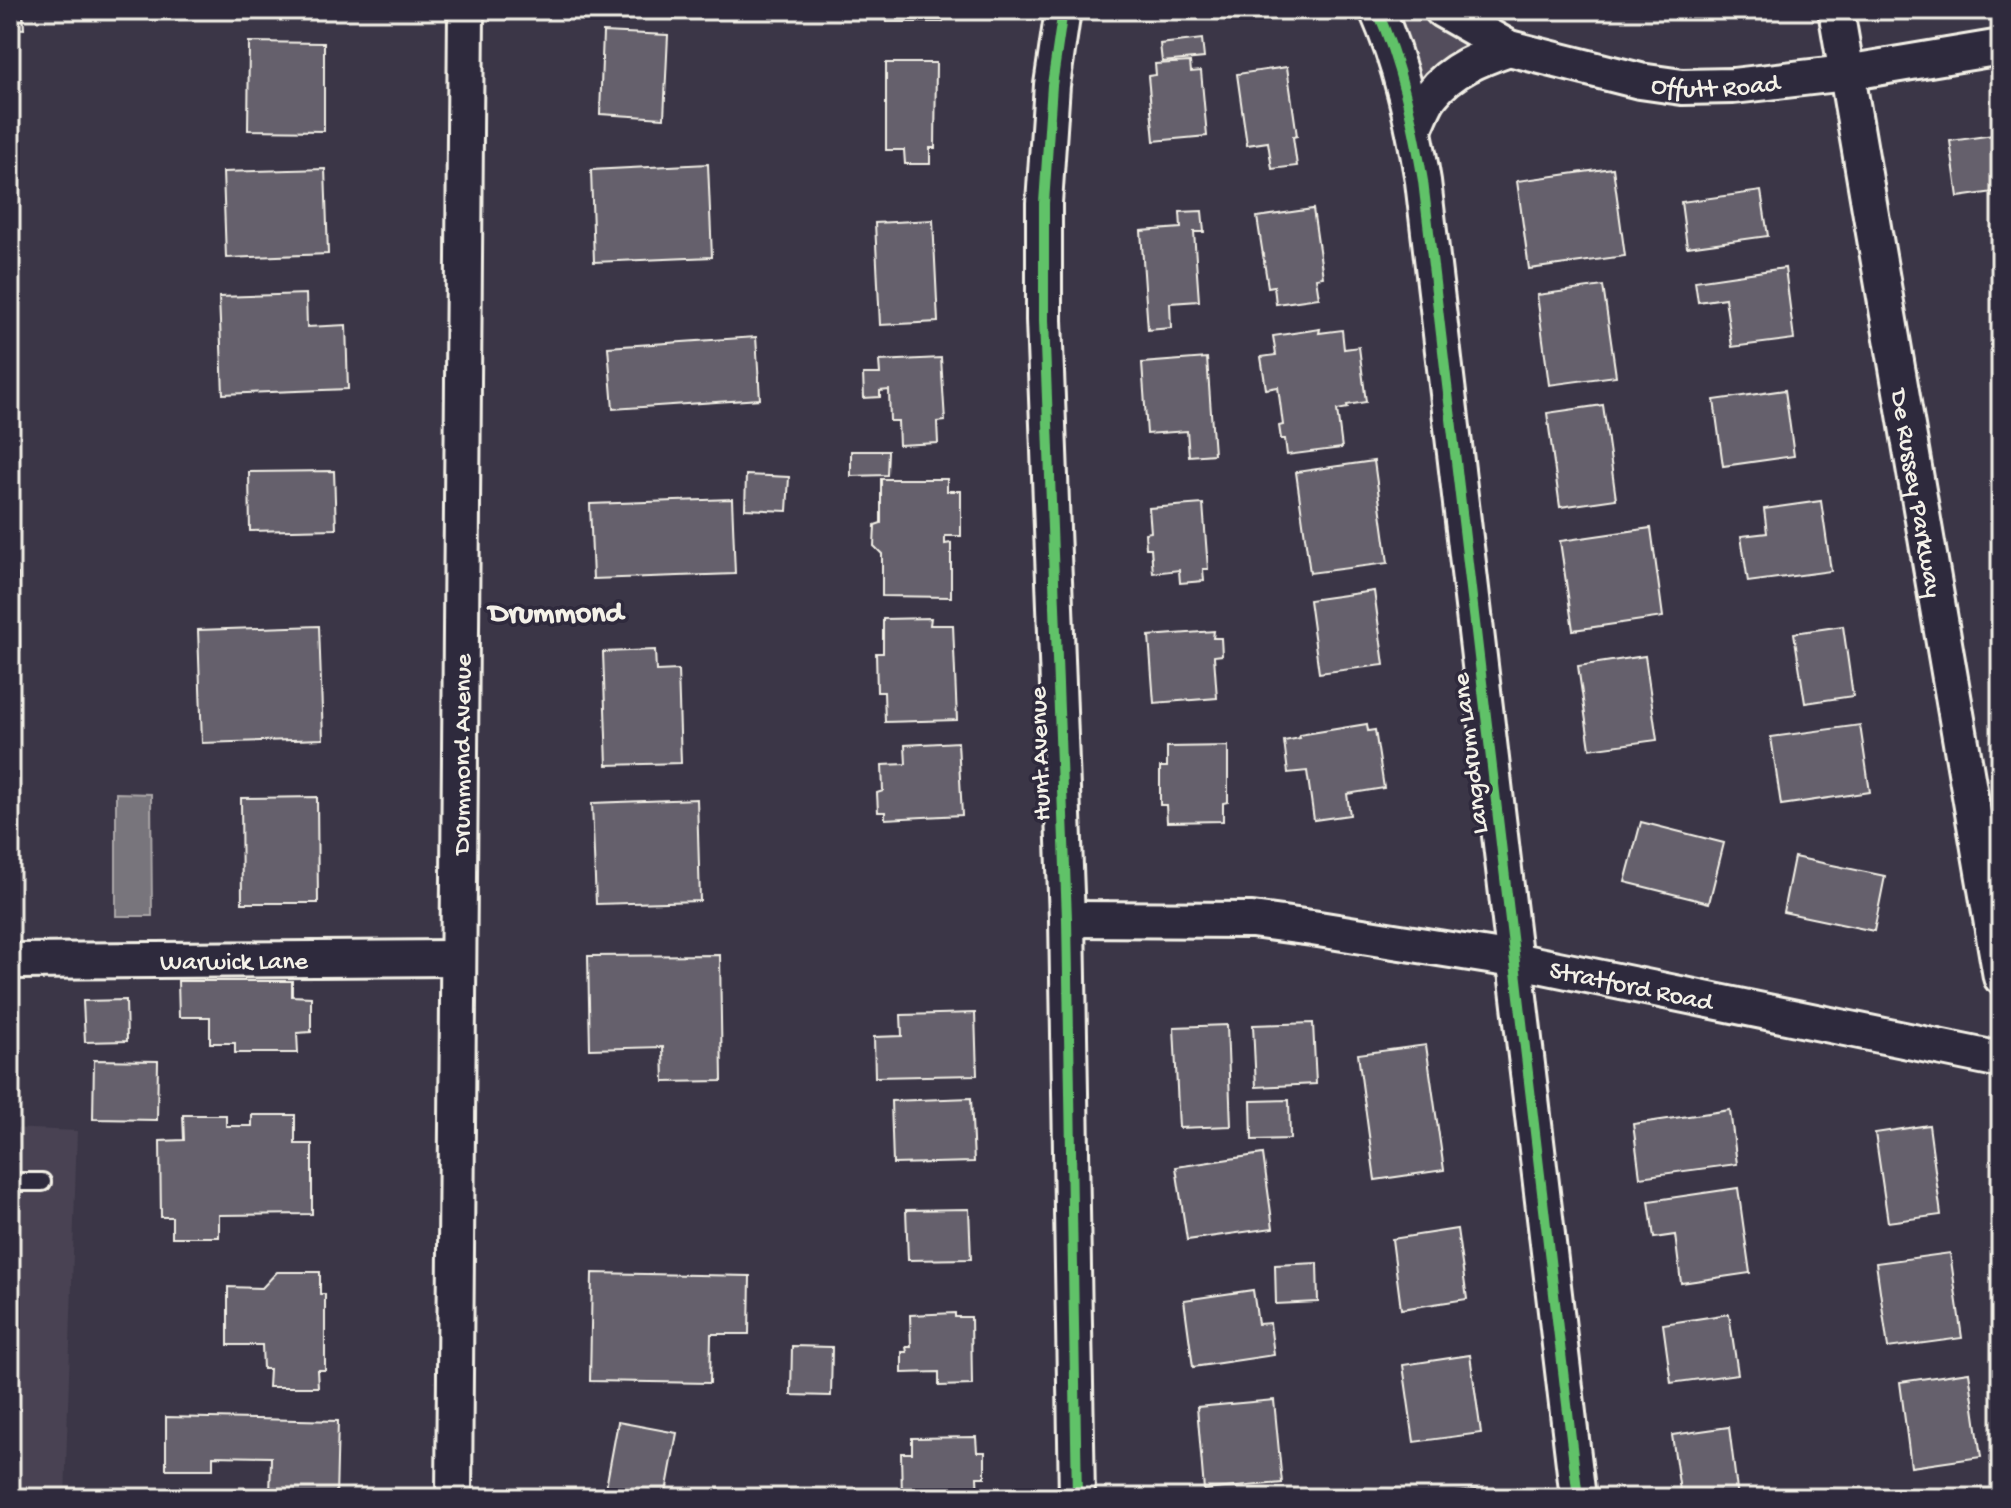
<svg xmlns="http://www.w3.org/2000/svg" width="2011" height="1508" viewBox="0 0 2011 1508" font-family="'Gochi Hand',sans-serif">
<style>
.built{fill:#484352}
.green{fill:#534e5c;stroke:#a4a0a2;stroke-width:2}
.water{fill:#78747b;stroke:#aaa6a7;stroke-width:2}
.building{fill:#65616c;stroke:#f4f1e8;stroke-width:2}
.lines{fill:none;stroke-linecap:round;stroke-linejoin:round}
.lane-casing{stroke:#f4f1e8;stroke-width:22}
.street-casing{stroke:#f4f1e8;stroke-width:40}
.lane{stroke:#2f2a3d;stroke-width:16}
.street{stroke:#2f2a3d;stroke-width:34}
.cycleway-casing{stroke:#2f2a3d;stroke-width:15}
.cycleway{stroke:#61c268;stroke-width:10}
.labels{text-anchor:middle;stroke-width:7;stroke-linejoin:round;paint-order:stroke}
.street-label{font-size:26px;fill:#f4f1e8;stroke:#2f2a3d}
.quarter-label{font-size:30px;font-weight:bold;fill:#f4f1e8;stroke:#2f2a3d}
</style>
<rect width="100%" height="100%" fill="#3b3647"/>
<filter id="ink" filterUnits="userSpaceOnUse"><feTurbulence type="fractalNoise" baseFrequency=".0125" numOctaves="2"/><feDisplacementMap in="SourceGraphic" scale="16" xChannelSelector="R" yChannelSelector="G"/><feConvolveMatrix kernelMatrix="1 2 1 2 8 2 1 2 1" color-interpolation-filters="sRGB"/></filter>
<g filter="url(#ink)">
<!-- built -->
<path class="built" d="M 10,1128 L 77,1131 L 65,1498 L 10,1498 Z"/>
<!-- green -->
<path class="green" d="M 1383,10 L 1426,10 L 1466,36 L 1470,46 L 1420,83 Z"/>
<!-- water -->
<path class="water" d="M 116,793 L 151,794 L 152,916 L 116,916 Z"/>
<!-- building -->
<g class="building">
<path d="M 10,10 L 23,10 L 24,29 L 10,28 Z"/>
<path d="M 880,10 L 950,10 L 950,14 L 943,14 L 943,22 L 886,22 L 886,17 L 880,17 Z"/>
<path d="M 603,32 L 668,35 L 664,118 L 600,114 Z"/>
<path d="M 1202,39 L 1204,58 L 1162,62 L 1160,44 Z"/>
<path d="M 249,42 L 324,43 L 324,131 L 248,130 Z"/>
<path d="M 1190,62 L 1191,72 L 1201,71 L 1207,136 L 1154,141 L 1148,76 L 1156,75 L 1155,64 Z"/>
<path d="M 886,63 L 936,63 L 935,148 L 930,148 L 930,164 L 905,164 L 904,150 L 886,150 Z"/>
<path d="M 1287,67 L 1297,136 L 1293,137 L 1297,166 L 1272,169 L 1268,142 L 1247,145 L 1237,74 Z"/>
<path d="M 2001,134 L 2001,191 L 1958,197 L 1950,141 Z"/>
<path d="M 708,164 L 712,257 L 594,262 L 591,170 Z"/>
<path d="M 1613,168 L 1625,256 L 1529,269 L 1517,181 Z"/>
<path d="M 325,169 L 328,254 L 226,258 L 223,172 Z"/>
<path d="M 1761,191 L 1768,236 L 1687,247 L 1681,202 Z"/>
<path d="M 1313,209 L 1323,277 L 1316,278 L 1319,298 L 1276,304 L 1274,286 L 1268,287 L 1257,217 Z"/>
<path d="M 1202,211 L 1204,232 L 1194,232 L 1199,301 L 1170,303 L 1171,328 L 1148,330 L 1141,231 L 1181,228 L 1180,212 Z"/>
<path d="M 933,220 L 938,322 L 880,325 L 875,223 Z"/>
<path d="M 2001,235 L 2001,288 L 1994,236 Z"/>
<path d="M 1785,268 L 1794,339 L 1732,347 L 1725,298 L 1698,302 L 1695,281 Z"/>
<path d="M 1603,286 L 1616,376 L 1549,385 L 1537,295 Z"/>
<path d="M 306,294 L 307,327 L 346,325 L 348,389 L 223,394 L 219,297 Z"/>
<path d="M 1320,329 L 1319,333 L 1342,330 L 1344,349 L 1359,347 L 1366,402 L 1347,405 L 1348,408 L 1337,410 L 1342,448 L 1287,455 L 1285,439 L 1281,439 L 1279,426 L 1283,425 L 1278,387 L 1266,389 L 1261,357 L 1276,355 L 1273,336 Z"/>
<path d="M 756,337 L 760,399 L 613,409 L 608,347 Z"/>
<path d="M 941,358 L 945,421 L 937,422 L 938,443 L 899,445 L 898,421 L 890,421 L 889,390 L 880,391 L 880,397 L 864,398 L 863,374 L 880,374 L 879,361 Z"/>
<path d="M 1207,358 L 1214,454 L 1189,456 L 1187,431 L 1147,434 L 1142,363 Z"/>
<path d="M 1785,390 L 1794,456 L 1723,466 L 1714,400 Z"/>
<path d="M 1603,405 L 1616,499 L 1560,507 L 1547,413 Z"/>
<path d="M 851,451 L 888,451 L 887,475 L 851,476 Z"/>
<path d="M 1374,461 L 1388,563 L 1310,573 L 1296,472 Z"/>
<path d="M 334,471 L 336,529 L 250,531 L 249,472 Z"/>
<path d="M 746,475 L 789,477 L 787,511 L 745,509 Z"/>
<path d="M 881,479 L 947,479 L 947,491 L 961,491 L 961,536 L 945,536 L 945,544 L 951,543 L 951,597 L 882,596 L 882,554 L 874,546 L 875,525 L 881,523 Z"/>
<path d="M 732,499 L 735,574 L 593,579 L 590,504 Z"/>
<path d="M 1821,501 L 1831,571 L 1748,582 L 1741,536 L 1767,533 L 1764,509 Z"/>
<path d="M 1203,504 L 1208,569 L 1203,569 L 1204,581 L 1180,583 L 1179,570 L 1153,573 L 1151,548 L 1146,548 L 1145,533 L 1151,532 L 1149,508 Z"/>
<path d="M 1651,528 L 1663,617 L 1573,630 L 1560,541 Z"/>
<path d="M 10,574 L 18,574 L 20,650 L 10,651 Z"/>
<path d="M 1374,591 L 1384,665 L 1319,673 L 1309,600 Z"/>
<path d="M 931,618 L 930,625 L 953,625 L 957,720 L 885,722 L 884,692 L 877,692 L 876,653 L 883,653 L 883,619 Z"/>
<path d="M 319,626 L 323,739 L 202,743 L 198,630 Z"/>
<path d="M 1843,626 L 1853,696 L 1805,703 L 1794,633 Z"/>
<path d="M 1214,631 L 1213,638 L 1221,638 L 1222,655 L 1214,656 L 1217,698 L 1154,703 L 1149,636 Z"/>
<path d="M 655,650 L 656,671 L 678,670 L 681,763 L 607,765 L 603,652 Z"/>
<path d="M 1645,656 L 1657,740 L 1590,749 L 1578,666 Z"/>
<path d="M 1367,724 L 1368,731 L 1375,730 L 1384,788 L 1347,794 L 1350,815 L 1314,820 L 1307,771 L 1288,773 L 1284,741 L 1300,738 L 1299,735 Z"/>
<path d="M 1860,725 L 1870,792 L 1781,805 L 1771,737 Z"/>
<path d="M 958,742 L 962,815 L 885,819 L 885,812 L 878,812 L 877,793 L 883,791 L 882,765 L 906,764 L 905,745 Z"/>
<path d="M 1228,746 L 1228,802 L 1223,803 L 1223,821 L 1167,822 L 1166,805 L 1160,805 L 1160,767 L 1167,767 L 1167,747 Z"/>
<path d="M 317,797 L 318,903 L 242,903 L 241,798 Z"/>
<path d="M 697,799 L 700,901 L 596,904 L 592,803 Z"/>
<path d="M 1641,822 L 1724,843 L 1709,903 L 1625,882 Z"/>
<path d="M 1794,857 L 1885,876 L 1874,931 L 1783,912 Z"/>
<path d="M 720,955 L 722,1081 L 664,1082 L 663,1047 L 590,1049 L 588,956 Z"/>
<path d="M 178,981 L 292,981 L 292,996 L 311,997 L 311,1032 L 297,1033 L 298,1053 L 235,1053 L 235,1043 L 210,1043 L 210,1017 L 179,1017 Z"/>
<path d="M 126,1000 L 127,1041 L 85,1042 L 83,1001 Z"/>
<path d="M 975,1013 L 977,1075 L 875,1077 L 874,1037 L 902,1036 L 901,1015 Z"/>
<path d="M 1313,1023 L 1316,1084 L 1256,1087 L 1253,1025 Z"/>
<path d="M 1227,1025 L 1231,1126 L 1179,1128 L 1174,1027 Z"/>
<path d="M 1426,1045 L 1444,1170 L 1375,1180 L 1358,1054 Z"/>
<path d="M 94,1060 L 158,1061 L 157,1120 L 93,1119 Z"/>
<path d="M 971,1098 L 974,1162 L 893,1164 L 891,1101 Z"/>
<path d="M 1289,1100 L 1290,1139 L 1252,1140 L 1251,1101 Z"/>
<path d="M 1730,1110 L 1737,1164 L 1640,1177 L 1633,1124 Z"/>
<path d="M 183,1115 L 226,1115 L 226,1126 L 252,1126 L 252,1115 L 295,1115 L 295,1144 L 312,1144 L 312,1214 L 219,1215 L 219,1237 L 172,1237 L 172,1217 L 161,1217 L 160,1141 L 184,1140 Z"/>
<path d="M 1929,1125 L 1941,1215 L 1888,1222 L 1875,1133 Z"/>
<path d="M 1263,1154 L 1273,1228 L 1187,1240 L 1176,1167 Z"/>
<path d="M 1738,1188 L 1750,1273 L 1681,1283 L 1675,1235 L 1654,1238 L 1649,1201 Z"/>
<path d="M 969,1209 L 971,1259 L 908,1260 L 906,1210 Z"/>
<path d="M 1457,1229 L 1467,1299 L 1401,1309 L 1392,1239 Z"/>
<path d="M 1950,1253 L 1962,1338 L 1888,1348 L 1876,1263 Z"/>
<path d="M 1317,1263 L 1318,1302 L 1276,1304 L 1275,1265 Z"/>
<path d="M 277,1272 L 320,1272 L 320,1294 L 325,1294 L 325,1370 L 317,1370 L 318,1387 L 268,1387 L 269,1369 L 263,1369 L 262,1345 L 228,1345 L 228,1287 L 262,1288 Z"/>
<path d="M 592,1273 L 750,1276 L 749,1334 L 711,1334 L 710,1383 L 590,1381 Z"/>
<path d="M 1253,1290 L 1258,1324 L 1270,1323 L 1274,1355 L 1193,1367 L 1184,1300 Z"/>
<path d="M 955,1313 L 955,1317 L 971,1317 L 972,1385 L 939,1386 L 939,1372 L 902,1373 L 902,1352 L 907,1352 L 906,1347 L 911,1347 L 910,1315 Z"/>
<path d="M 1729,1314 L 1738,1374 L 1671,1383 L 1663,1324 Z"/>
<path d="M 10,1338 L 19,1338 L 15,1498 L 10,1498 Z"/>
<path d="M 792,1346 L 832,1347 L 831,1396 L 791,1395 Z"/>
<path d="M 1470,1355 L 1481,1433 L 1414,1442 L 1403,1365 Z"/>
<path d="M 1969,1372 L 1981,1457 L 1911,1467 L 1900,1382 Z"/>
<path d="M 1274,1400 L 1282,1483 L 1204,1490 L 1197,1407 Z"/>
<path d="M 166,1417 L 338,1421 L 336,1498 L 270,1498 L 271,1457 L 213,1456 L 213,1469 L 166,1469 Z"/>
<path d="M 618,1422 L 677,1433 L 665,1498 L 604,1498 Z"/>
<path d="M 1729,1427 L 1738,1498 L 1681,1498 L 1672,1435 Z"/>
<path d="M 976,1437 L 977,1452 L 985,1452 L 985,1477 L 977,1477 L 978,1498 L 902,1497 L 901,1453 L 912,1453 L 912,1438 Z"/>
<path d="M 1477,1490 L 1478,1498 L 1419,1498 Z"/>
</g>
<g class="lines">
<defs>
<path id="lane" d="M 10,1182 L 42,1182"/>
<g id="street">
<path d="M 1063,10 L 1052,85 L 1044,203 L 1044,320 L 1067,919 L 1077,1498"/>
<path d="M 1377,10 C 1401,64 1413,122 1423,181 L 1578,1498"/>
<path id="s1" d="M 1442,10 L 1509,48 L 1640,81 L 1682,87 L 1733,86 L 1846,73 L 2001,47"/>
<path id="s2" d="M 1836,10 L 2001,977"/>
<path d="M 1414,129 C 1420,118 1424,103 1432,94 C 1451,69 1481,58 1509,48"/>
<path id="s3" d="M 1067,919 L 1252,920 L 1312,928 L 1514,960 L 2001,1060"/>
<path id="s4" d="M 10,961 L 457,958"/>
<path id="s5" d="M 454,1498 L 466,10"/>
</g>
</defs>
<!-- lane casing -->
<use href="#lane" class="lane-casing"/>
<!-- street casing -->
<use href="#street" class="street-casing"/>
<!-- lane -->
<use href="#lane" class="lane"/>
<!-- street -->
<use href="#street" class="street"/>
<defs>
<g id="cycleway">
<path d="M 1063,10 L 1052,85 L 1044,203 L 1044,320 L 1067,919 L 1077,1498"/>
<path d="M 1377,10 C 1401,64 1413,122 1423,181 L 1578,1498"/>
</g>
</defs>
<!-- cycleway casing -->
<use href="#cycleway" class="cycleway-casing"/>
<!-- cycleway -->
<use href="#cycleway" class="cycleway"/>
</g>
</g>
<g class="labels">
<!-- street labels -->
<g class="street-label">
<text dy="9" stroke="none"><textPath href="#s1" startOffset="288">Offutt Road</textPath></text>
<text dy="9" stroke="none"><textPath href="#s2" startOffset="490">De Russey Parkway</textPath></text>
<text dy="9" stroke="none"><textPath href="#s5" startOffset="744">Drummond Avenue</textPath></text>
<text transform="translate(1038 754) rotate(-92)" y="9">Hunt Avenue</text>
<text transform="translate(1468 754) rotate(-97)" y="9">Langdrum Lane</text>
<text dy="9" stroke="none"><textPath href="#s4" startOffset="224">Warwick Lane</textPath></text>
<text dy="9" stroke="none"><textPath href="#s3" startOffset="570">Stratford Road</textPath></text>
</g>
<!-- quarter labels -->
<g class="quarter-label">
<text x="556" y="621">Drummond</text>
</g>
</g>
<!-- margin -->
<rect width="2011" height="1508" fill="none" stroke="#2f2a3d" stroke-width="40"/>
<rect x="20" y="20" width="1971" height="1468" fill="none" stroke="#f4f1e8" stroke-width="3" filter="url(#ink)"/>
</svg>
